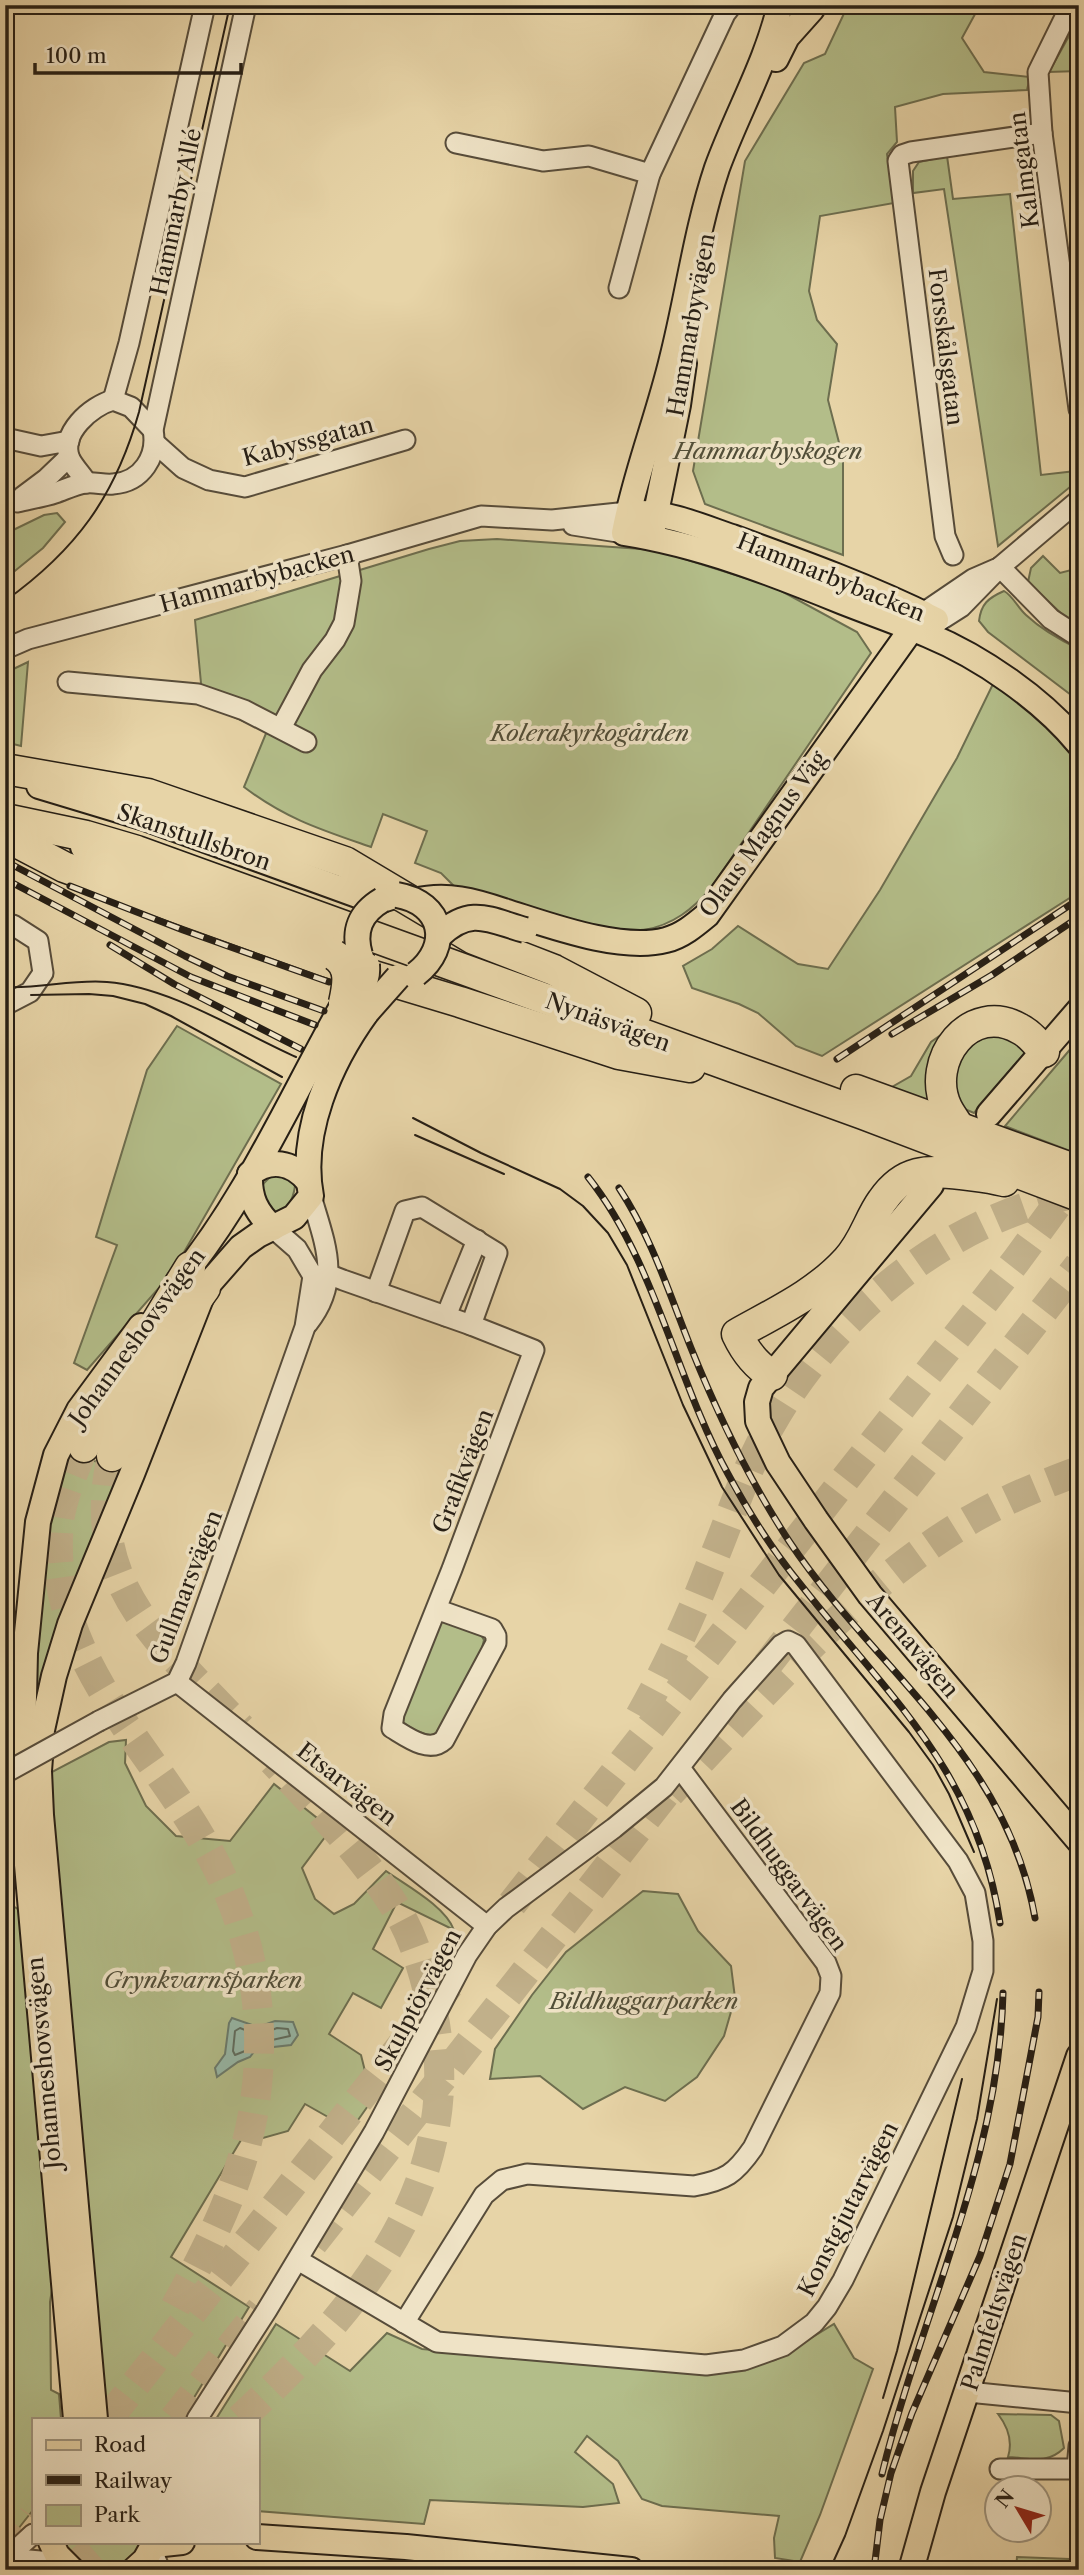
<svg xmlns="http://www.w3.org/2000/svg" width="1084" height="2575" viewBox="0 0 1084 2575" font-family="'Libre Caslon Text',serif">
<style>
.green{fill:#b3bd89;stroke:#6d6e4f;stroke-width:2}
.water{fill:#97b8a7;stroke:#6a7b6d;stroke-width:2}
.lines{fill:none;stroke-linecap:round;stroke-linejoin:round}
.shore{stroke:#5f6c5e;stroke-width:2}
.highway-tunnel{stroke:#c1b08a;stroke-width:30;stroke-dasharray:30 15;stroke-linecap:butt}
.minor-casing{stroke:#574c3a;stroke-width:23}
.major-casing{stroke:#271f15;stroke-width:28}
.highway-casing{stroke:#271f15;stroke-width:33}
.minor{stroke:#efe3c6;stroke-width:19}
.major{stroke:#e7d4a7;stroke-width:24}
.highway{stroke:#e7d4a7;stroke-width:30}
.tram{stroke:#271f15;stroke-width:2}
.rail-casing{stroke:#271f15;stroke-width:7}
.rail{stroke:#efe3c6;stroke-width:4.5;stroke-dasharray:13;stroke-linecap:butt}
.minor-bridge-casing{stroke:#574c3a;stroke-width:23;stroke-linecap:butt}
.major-bridge-casing{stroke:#271f15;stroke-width:28;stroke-linecap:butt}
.highway-bridge-casing{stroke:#271f15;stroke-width:33;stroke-linecap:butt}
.minor-bridge{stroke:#efe3c6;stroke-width:19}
.major-bridge{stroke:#e7d4a7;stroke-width:24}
.highway-bridge{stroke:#e7d4a7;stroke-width:30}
.labels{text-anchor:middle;stroke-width:7;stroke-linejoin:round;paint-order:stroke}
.street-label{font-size:23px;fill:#271f15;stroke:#efe3c6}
.park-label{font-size:23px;font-style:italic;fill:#514e38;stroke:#efe3c6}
</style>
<rect width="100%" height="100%" fill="#e7d4a7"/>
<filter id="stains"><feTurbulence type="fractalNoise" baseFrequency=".00286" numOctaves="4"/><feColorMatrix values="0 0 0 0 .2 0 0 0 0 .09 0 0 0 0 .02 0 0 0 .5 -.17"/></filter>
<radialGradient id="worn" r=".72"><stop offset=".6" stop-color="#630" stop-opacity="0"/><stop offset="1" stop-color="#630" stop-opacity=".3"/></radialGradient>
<!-- green -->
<g class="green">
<path d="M 848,5 L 980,5 L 962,38 L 984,72 L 1030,77 L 1027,90 L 943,94 L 895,107 L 897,142 L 887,154 L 894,203 L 820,216 L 809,291 L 817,320 L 837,344 L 828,400 L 843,458 L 843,555 L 705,504 L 693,471 L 745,161 L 804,63 L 825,54 Z"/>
<path d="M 1079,18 L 1079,71 L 1049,72 Z"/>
<path d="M 947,156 L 953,199 L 1010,194 L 1041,475 L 1076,471 L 1070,487 L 998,546 L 944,189 L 913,193 L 913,171 L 919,162 Z"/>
<path d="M 57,513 L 65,522 L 43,548 L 5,579 L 5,534 L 44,515 Z"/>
<path d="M 497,539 L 656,550 L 774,587 L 857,632 L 871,653 L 711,888 C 693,909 673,925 644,930 C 596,937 504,902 456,888 L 441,873 L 415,863 L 427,831 L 383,814 L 371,847 C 322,830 286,819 244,787 L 267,731 L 203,704 L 195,620 L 429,549 L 460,541 Z"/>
<path d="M 1043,556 L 1060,573 L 1079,568 L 1079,624 L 1068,620 L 1028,582 L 1031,568 Z"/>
<path d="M 1004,591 C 1013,596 1018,608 1026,615 C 1042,630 1060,640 1079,649 L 1079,701 L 988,632 L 979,621 C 981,604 988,598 1004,591 Z"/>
<path d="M 28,662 L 21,746 L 5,742 L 5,673 Z"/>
<path d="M 993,684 L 1042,720 L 1079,764 L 1079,892 L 822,1056 L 796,1046 L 758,1013 L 739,1004 L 692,988 L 683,966 L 712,949 L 738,926 L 798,964 L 828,969 L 880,890 L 957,758 Z"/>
<path d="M 177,1026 L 281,1084 L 172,1273 L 87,1370 L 74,1363 L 117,1245 L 96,1237 L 147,1070 Z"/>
<path d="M 952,1027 L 938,1103 L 896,1091 L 892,1087 L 911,1076 L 931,1042 Z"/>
<path d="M 996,1031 L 1027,1050 L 974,1113 L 960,1107 L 950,1068 L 954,1054 Z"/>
<path d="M 1073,1046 L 1079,1048 L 1079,1160 L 1078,1154 L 1005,1126 Z"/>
<path d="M 271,1176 L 289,1177 L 295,1186 C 293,1201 288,1209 274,1214 L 259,1192 L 264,1183 Z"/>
<path d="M 74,1433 L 73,1453 L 127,1473 L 36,1734 L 32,1656 L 44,1524 Z"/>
<path d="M 443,1619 L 480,1633 L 484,1640 L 480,1656 L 436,1736 C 421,1735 409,1728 399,1719 L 436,1623 Z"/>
<path d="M 126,1740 L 125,1763 L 146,1806 L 176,1836 L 230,1841 L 274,1784 L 331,1829 L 302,1868 L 315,1899 L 334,1914 L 354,1904 L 386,1871 C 407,1886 445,1906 454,1930 L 397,1902 L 373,1949 L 403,1968 L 381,2008 L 353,1993 L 329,2034 L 361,2055 L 371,2095 L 370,2103 L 351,2130 L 305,2104 L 288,2131 L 263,2138 L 247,2130 L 171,2257 L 249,2307 L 181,2419 L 104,2419 L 59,1912 L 60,1884 L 53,1841 L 48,1774 L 109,1742 Z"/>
<path d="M 643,1891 L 678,1894 L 698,1931 L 731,1966 L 735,1998 L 724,2036 L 697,2077 L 665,2101 L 625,2087 L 583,2109 L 540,2076 L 490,2079 L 495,2049 L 532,1995 L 566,1952 Z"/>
<path d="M 5,1901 L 21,1911 L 55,2270 L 50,2302 L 51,2390 L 59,2394 L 61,2419 L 33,2419 L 33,2510 L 11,2538 L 5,2540 Z"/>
<path d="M 276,2324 L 350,2371 L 387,2333 L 422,2349 L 704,2374 L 775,2360 L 834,2324 L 854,2358 L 873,2369 L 820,2515 L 800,2562 L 775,2558 L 774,2538 L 779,2516 L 662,2506 L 642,2499 L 618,2461 L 587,2436 L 575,2452 L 613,2484 L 619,2503 L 583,2507 L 430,2500 L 424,2524 L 257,2511 L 257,2419 L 216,2419 Z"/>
<path d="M 998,2414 L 1051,2415 L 1059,2421 L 1064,2448 C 1047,2465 1030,2458 1008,2457 C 1013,2441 1008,2427 998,2414 Z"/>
<path d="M 63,2542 L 144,2542 C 140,2548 136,2555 131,2560 C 116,2575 85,2571 71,2556 C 68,2552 65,2546 63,2542 Z"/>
<path d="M 1017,2557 L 1069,2559 L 1072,2570 L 1016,2570 Z"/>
</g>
<!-- water -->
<path class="water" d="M 232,2018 L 258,2027 L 275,2021 L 293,2022 L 298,2035 L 291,2045 L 256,2049 L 250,2057 L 238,2062 L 217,2077 L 215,2068 L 225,2054 L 229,2023 Z"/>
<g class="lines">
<!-- shore -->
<g class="shore">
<path d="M 240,2028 L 258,2035 L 260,2038 L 245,2051 L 235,2055 L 233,2051 L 235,2031 Z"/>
<path d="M 277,2028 L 288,2029 L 290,2036 L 272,2040 L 261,2039 L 262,2034 Z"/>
</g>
<!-- highway-tunnel -->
<g class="highway-tunnel">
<path d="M 84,1447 C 74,1471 62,1496 59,1522 C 46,1654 144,1738 204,1843 C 240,1904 261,1979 259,2050 C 258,2151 219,2228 172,2313"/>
<path d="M 112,1456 C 83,1586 161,1642 241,1728"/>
<path d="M 767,1665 L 1079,1265"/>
<path d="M 640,1716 C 667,1668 690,1619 710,1567 C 730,1520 745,1470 770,1426 C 833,1314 942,1224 1068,1195"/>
<path d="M 670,1793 C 761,1698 860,1581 977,1516 C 1009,1498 1044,1484 1079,1471"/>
<path d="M 512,1904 L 1016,1261 L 1079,1175"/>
<path d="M 313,2243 L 680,1775"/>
<path d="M 108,2419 L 449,1985"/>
<path d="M 174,2419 L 261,2309"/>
<path d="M 240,2419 C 357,2310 467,2185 433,2013 C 426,1981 417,1946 401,1917 C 368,1859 318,1810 273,1761"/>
<path d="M 5,2554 L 33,2517"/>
<path d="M 71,2570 L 103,2542"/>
</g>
<defs>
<g id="minor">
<path d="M 1071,5 L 1038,72 L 1042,133 L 1079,409"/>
<path d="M 456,143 L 543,161 L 589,156 L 650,174"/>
<path d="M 619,288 L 650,174 L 725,14 L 732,5"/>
<path d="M 113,400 L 129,343 L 205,5"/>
<path d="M 5,438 L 41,446 L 69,441"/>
<path d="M 155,443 L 183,468 L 209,480 L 245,487 L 405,440"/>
<path d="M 87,483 C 82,475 74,467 70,459 C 59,434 91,406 113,400 L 131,407 L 153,430"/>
<path d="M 22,497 L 46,479 L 69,457"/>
<path d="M 17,502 C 29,499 43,497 55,493 C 64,490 76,484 86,483 C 95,482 104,485 113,484 C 142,482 158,456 153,430 L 246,5"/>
<path d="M 573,525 L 624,533"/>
<path d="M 953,555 L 945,536 L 898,161 L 902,155 L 911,152 L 1042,133"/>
<path d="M 1000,567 L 1051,619 L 1079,637"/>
<path d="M 923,613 L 973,579 L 996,569"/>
<path d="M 939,621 L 961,607 L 1000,567 L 1079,500"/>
<path d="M 5,649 L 28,639 L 347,555 L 481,516 L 552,520 L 628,512"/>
<path d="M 68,682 L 198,694 L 244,710 L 306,742"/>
<path d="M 281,728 L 312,670 L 335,640 L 344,623 L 351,581 L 347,555"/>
<path d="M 5,1005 L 30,992 L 43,973 L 38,941 L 13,925"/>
<path d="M 313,1276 L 330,1275 L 343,1280 L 471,1325 L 534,1350 L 452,1569 L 394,1714 L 392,1728 C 407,1737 429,1754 444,1740 L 496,1643 L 496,1636 L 492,1629 L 436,1609"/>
<path d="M 376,1292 L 405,1211 L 422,1207 L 497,1253 L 471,1325"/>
<path d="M 446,1316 L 477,1240"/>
<path d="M 308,1323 C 342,1280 325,1244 311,1196"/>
<path d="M 177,1682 L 487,1926"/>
<path d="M 99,1721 L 177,1682 L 186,1663 L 305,1327 L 313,1276 L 297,1249 L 273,1228"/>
<path d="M 404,2323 L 484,2195 L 502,2180 L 527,2174 L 694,2186 C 726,2180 735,2174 753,2148 L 830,1993 L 831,1976 L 826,1963 L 680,1768"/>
<path d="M 968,2392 L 1079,2403"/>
<path d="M 197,2419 L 267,2310 L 374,2132 L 467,1955 L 487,1926 L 506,1908 L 614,1828 L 664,1787 L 732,1700 L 781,1645 L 788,1641 L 796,1645 L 958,1861 L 975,1893 L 983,1941 L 983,1971 L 966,2027 L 843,2280 L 827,2307 L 814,2323 L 783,2346 L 744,2360 L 706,2365 L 437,2342 L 298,2260"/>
<path d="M 1000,2469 L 1077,2469 L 1079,2446"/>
<path d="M 152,2550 L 160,2570"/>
<path d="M 8,2557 L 33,2534"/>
<path d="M 5,2558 L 64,2563"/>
</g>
<g id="major">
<path d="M 780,5 C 767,62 737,113 717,168 C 696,231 688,296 672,359 C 658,418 635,474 624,533 C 700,545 772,573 843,602 C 871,613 900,623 928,635 C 981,657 1042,699 1079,744"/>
<path d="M 776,59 L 787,37 L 812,9"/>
<path d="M 639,513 C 671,513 702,527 732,537 C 801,562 870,587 936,620"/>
<path d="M 651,537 L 678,405 L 684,363"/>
<path d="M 39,786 L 145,818 L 360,896 L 382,900 L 397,895"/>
<path d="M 83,847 L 130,866 L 316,933 L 346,945 L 361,957"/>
<path d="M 415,901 C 446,893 475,901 504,911 C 549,925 620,952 666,940 C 682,936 695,925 707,915 L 923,613"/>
<path d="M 989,1114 L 1079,1010"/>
<path d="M 250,1174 C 270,1158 292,1162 308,1181"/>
<path d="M 250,1174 C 249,1198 256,1212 273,1228"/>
<path d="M 931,1185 L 761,1388 L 757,1402 L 758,1421 L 778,1463 L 816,1520 L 870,1595 L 1079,1841"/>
<path d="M 178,1282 C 247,1199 291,1097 344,1003"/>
<path d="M 76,2419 L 27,1865 L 23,1740 L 25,1653 L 38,1522 L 56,1455 L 79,1410 L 141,1326"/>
<path d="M 95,2419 L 41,1815 L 39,1771 L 42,1730 L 54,1676 L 70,1624 L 132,1474 L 205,1288 L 241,1247 L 258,1235 L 294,1217 L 311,1196 C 299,1133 330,1063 367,1012"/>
<path d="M 257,2537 L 406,2547 L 631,2570"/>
<path d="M 51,2542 L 57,2555 L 72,2570"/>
<path d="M 154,2545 L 182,2542"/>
<path d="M 134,2570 L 145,2560 L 155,2542"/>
<path d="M 911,2570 L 933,2492 L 1079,2056"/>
</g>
<g id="highway">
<path d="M 5,769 L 148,794 L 345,862 L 474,939 L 554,970 L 636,1013"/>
<path d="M 5,819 L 86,836 L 137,851 L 863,1114 L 1079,1196"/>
<path d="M 5,836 L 64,867 L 324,961 L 460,1002 L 619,1054 L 690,1067"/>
<path d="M 856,1090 L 1079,1171"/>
<path d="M 959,1127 C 955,1121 950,1114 947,1108 C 924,1060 971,1000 1020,1029 C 1030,1034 1037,1043 1044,1052"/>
<path d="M 772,1375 C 755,1365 745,1351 737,1334 C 776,1312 816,1294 847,1260 C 864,1242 869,1219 882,1201 C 904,1169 927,1170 961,1174 C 976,1176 990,1177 1004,1181"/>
<path d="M 84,1447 L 104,1408 L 190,1267"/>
<path d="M 112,1456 C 134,1393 166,1341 205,1288"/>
</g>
</defs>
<!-- minor casing -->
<use href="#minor" class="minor-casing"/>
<!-- major casing -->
<use href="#major" class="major-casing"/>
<!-- highway casing -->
<use href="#highway" class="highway-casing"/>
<!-- minor -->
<use href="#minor" class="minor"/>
<!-- major -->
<use href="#major" class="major"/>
<!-- highway -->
<use href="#highway" class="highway"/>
<!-- tram -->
<g class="tram">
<path d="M 5,601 C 76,550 115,497 139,412 L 230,5"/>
<path d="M 5,987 C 39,989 73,979 107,982 C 170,987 238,1031 296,1057"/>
<path d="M 31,995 L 89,994 L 113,996 L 145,1004 L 171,1016 L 282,1077"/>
<path d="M 413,1118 L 481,1153 L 560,1189 L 583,1206 L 608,1233 L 627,1265 L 683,1405 L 722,1487 L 779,1575 L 909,1732 L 933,1765 L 949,1794 L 974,1852"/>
<path d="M 415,1135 L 504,1174"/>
<path d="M 883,2398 L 897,2351 L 962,2079"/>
<path d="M 830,2569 L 845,2536 L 883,2431 L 953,2217 L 977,2119 L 997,1999"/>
</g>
<defs>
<g id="rail">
<path d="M 5,861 L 185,956 L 227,976 L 324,1011"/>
<path d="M 5,879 L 191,977 L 315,1025"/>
<path d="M 70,886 L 183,930 L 329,982"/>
<path d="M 110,945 L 174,984 L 301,1049"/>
<path d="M 892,1034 L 992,975 L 1079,917"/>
<path d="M 837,1059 L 1079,899"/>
<path d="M 588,1177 C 655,1261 676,1380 728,1474 C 749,1513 773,1551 801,1585 C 890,1698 977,1771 1000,1923"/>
<path d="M 619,1188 C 652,1238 669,1293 691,1348 C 718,1415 749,1480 789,1541 C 874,1669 1007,1755 1035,1918"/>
<path d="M 882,2474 C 921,2313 999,2161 1003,1993"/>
<path d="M 874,2570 L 880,2520 L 891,2473 L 912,2413 L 980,2256 L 1010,2164 L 1038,2017 L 1039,1992"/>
</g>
</defs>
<!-- rail casing -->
<use href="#rail" class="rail-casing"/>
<!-- rail -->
<use href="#rail" class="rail"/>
<defs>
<path id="minor-bridge" d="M 5,1773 L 99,1721"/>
<g id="major-bridge">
<path d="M 397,895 C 443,903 452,946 416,974"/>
<path d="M 440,935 C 471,906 489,920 525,930"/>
<path d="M 360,955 C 353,931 360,913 382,900"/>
<path d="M 344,1003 C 358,992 369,985 367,965"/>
<path d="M 367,1012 L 398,977"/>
</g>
<path id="highway-bridge" d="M 334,955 C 352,966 348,985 344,1003"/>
</defs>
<!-- minor-bridge casing -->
<use href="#minor-bridge" class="minor-bridge-casing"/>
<!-- major-bridge casing -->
<use href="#major-bridge" class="major-bridge-casing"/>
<!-- highway-bridge casing -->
<use href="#highway-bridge" class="highway-bridge-casing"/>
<!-- minor-bridge -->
<use href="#minor-bridge" class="minor-bridge"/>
<!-- major-bridge -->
<use href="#major-bridge" class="major-bridge"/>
<!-- highway-bridge -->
<use href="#highway-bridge" class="highway-bridge"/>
</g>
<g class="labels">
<!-- street labels -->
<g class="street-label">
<text transform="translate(1024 170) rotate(-97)" y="8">Kalmgatan</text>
<text transform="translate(176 212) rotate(-78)" y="8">Hammarby Allé</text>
<text transform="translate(691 325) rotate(-80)" y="8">Hammarbyvägen</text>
<text transform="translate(946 347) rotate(83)" y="8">Forsskålsgatan</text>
<text transform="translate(308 441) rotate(-15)" y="8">Kabyssgatan</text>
<text transform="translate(831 577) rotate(22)" y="8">Hammarbybacken</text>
<text transform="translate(257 579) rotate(-15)" y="8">Hammarbybacken</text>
<text transform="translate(763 834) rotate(-54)" y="8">Olaus Magnus Väg</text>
<text transform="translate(194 837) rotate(19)" y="8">Skanstullsbron</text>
<text transform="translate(608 1022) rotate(20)" y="8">Nynäsvägen</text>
<text transform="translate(137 1337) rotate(-54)" y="8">Johanneshovsvägen</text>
<text transform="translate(463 1471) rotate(-69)" y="8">Grafikvägen</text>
<text transform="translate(186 1587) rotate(-69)" y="8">Gullmarsvägen</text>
<text transform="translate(913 1645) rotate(50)" y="8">Arenavägen</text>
<text transform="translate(347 1784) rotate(38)" y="8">Etsarvägen</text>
<text transform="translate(789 1875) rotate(54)" y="8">Bildhuggarvägen</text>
<text transform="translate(418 2000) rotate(-62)" y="8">Skulptörvägen</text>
<text transform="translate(44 2063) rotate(-95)" y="8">Johanneshovsvägen</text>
<text transform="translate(848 2209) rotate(-63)" y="8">Konstgjutarvägen</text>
<text transform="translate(994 2312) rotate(-72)" y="8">Palmfeltsvägen</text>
</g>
<!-- park labels -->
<g class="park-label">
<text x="768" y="459">Hammarbyskogen</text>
<text x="590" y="741">Kolerakyrkogården</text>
<text x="203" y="1988">Grynkvarnsparken</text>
<text x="644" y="2009">Bildhuggarparken</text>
</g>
</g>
<!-- margin -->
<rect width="1084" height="2575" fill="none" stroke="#e7d4a7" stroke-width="28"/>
<rect x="7" y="7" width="1070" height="2561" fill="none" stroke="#271f15" stroke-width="3.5"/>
<rect x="14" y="14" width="1056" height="2547" fill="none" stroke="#271f15" stroke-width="2"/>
<!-- legend -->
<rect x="32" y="2418" width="228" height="126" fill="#efe3c6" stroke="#9f957f" stroke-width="2"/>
<rect x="46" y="2440" width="35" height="10" fill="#e7d4a7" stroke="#9f957f" stroke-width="2"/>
<text x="94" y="2452" font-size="21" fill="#271f15">Road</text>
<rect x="46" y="2475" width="35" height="10" fill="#271f15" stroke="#9f957f" stroke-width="2"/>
<text x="94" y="2488" font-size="21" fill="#271f15">Railway</text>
<rect x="46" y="2505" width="35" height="21" fill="#b3bd89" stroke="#9f957f" stroke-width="2"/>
<text x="94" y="2522" font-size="21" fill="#271f15">Park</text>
<!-- north arrow -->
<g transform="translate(1018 2509) rotate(308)"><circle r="33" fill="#efe3c6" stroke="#9f957f" stroke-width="2"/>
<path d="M0-5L12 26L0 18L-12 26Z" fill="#8f2418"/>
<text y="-10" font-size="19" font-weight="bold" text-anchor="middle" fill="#271f15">N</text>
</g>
<!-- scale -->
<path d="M35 63v10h206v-10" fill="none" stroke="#271f15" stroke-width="3.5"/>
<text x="46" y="63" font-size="21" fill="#271f15" stroke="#efe3c6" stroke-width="5" paint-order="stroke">100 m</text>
<rect width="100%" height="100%" filter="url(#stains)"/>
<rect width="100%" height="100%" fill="url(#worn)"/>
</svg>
